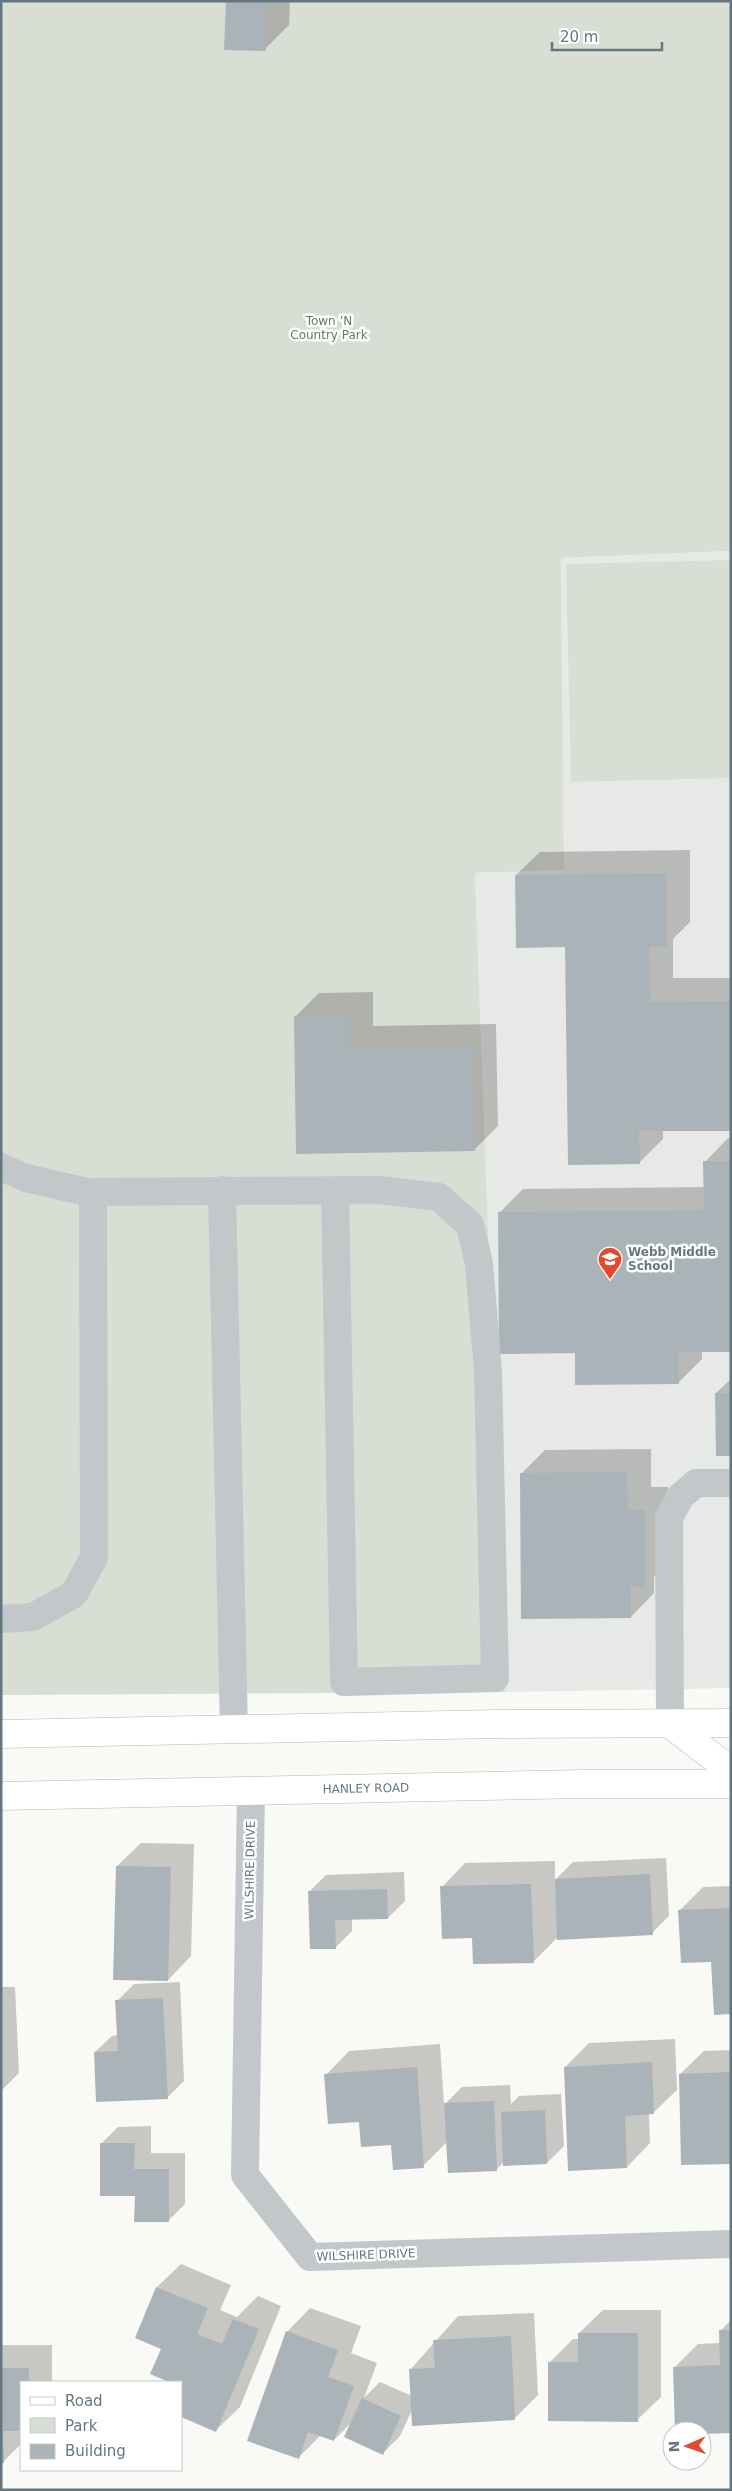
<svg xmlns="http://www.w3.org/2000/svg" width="732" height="2491" viewBox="0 0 732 2491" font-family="'DejaVu Sans',sans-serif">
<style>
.built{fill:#e7e9e7}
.green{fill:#d9ded5}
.shadow{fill:#0003}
.building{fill:#a9b3b8}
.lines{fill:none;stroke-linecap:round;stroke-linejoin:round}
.major-casing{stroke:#b4babd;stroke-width:29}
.minor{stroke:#c2c7ca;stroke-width:28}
.major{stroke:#fff;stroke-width:28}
.labels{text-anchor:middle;stroke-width:5;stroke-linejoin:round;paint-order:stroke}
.park-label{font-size:12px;fill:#687963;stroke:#fff}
.poi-label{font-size:12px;font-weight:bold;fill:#647781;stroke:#fff;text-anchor:start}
.street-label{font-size:12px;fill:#647781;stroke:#fff}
</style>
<rect width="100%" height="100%" fill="#f9f9f6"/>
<!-- built -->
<path class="built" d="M 731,551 L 731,1688 L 505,1692 L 475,873 L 564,870 L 561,558 Z"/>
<!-- green -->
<g class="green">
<path d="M 1,1 L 731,1 L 731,551 L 561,558 L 564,870 L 475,873 L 505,1692 L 1,1695 Z"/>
<path d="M 731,560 L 731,778 L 571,782 L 566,564 Z"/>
</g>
<!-- shadow -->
<g class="shadow">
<path d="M 227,1 L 290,1 L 289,25 L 265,49 Z"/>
<path d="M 690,850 L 690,922 L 673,939 L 673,978 L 731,978 L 731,1129 L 663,1130 L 663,1139 L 639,1163 L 566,946 L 516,875 L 540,852 Z"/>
<path d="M 373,992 L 373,1026 L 496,1024 L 498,1126 L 475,1149 L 295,1017 L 319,993 Z"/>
<path d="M 728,1138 L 731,1138 L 731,1351 L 702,1351 L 702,1359 L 678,1383 L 576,1352 L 499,1213 L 523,1189 L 705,1187 L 705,1162 Z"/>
<path d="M 731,1379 L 731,1455 L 716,1393 Z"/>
<path d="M 651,1449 L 651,1487 L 668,1487 L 669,1562 L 654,1577 L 654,1593 L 631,1617 L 521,1474 L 545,1450 Z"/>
<path d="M 141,1843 L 194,1844 L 191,1956 L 168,1980 L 117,1866 Z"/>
<path d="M 666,1858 L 669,1916 L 652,1933 L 557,1938 L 534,1961 L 473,1936 L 442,1887 L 465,1863 L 555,1861 L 555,1880 L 573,1862 Z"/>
<path d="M 404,1872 L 405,1901 L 388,1918 L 352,1918 L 352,1931 L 335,1948 L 309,1892 L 326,1875 Z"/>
<path d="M 731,1886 L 731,2012 L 712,1961 L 679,1911 L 703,1887 Z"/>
<path d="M 180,1982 L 184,2081 L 167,2098 L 95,2052 L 112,2036 L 118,2035 L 117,2001 L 134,1984 Z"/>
<path d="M 1,1987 L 15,1987 L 19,2073 L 1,2091 Z"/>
<path d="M 675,2039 L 677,2090 L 653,2113 L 649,2114 L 650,2143 L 627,2167 L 565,2067 L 589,2043 Z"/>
<path d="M 440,2044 L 444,2105 L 462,2087 L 510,2085 L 511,2104 L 519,2096 L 561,2094 L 564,2146 L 547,2163 L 504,2162 L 496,2170 L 447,2142 L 423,2166 L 360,2121 L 326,2075 L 349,2051 Z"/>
<path d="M 731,2050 L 731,2163 L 680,2074 L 704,2051 Z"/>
<path d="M 151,2126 L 151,2153 L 185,2153 L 185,2204 L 168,2221 L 101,2144 L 118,2127 Z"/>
<path d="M 181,2264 L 231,2285 L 220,2310 L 237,2317 L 258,2296 L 281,2306 L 240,2407 L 216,2430 L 181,2382 L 172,2382 L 152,2373 L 162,2348 L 136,2337 L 157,2287 Z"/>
<path d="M 310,2308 L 361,2326 L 351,2353 L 377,2363 L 364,2398 L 380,2382 L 412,2396 L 410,2370 L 458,2316 L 534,2313 L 538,2395 L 514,2419 L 412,2410 L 400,2436 L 383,2453 L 352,2422 L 334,2440 L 321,2435 L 298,2458 L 287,2332 Z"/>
<path d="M 603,2310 L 661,2310 L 661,2397 L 637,2420 L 549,2363 L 573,2339 L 579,2339 L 579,2333 Z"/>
<path d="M 731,2320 L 731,2432 L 677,2431 L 674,2368 L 698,2344 L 721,2343 L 720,2331 Z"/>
<path d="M 1,2345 L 52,2345 L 52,2382 L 21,2382 L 21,2444 L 3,2462 L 1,2462 Z"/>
</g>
<!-- building -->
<g class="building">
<path d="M 226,1 L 267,1 L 266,51 L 224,50 Z"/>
<path d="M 666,873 L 667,947 L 649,947 L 650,1002 L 731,1001 L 731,1131 L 639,1131 L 640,1164 L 568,1165 L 565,947 L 516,948 L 515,875 Z"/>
<path d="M 350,1015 L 350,1049 L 473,1047 L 475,1151 L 296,1154 L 294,1016 Z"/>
<path d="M 703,1161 L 731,1161 L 731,1352 L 678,1352 L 679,1384 L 575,1385 L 575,1353 L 499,1354 L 498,1212 L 704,1210 Z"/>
<path d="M 715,1393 L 731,1393 L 731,1456 L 716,1456 Z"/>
<path d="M 627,1472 L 628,1510 L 645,1510 L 646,1587 L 631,1587 L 631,1618 L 521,1619 L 520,1473 Z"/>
<path d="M 116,1866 L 171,1867 L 168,1981 L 113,1980 Z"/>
<path d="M 650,1874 L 653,1935 L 557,1940 L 555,1879 Z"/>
<path d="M 531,1884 L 534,1963 L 473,1964 L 472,1938 L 442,1939 L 440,1886 Z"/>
<path d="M 387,1889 L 388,1919 L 335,1920 L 336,1949 L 310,1949 L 308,1891 Z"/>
<path d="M 731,1908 L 731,2014 L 714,2015 L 711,1962 L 681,1963 L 678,1910 Z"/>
<path d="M 163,1998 L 168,2099 L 96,2102 L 94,2052 L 118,2051 L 115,2000 Z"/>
<path d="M 652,2062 L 654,2114 L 625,2116 L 627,2168 L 568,2171 L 564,2067 Z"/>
<path d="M 417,2067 L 424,2168 L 393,2170 L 391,2145 L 361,2147 L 359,2122 L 328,2124 L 324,2074 Z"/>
<path d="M 731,2072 L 731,2164 L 681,2165 L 679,2074 Z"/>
<path d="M 494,2101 L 497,2171 L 448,2173 L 444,2103 Z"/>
<path d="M 545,2110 L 547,2164 L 503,2166 L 501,2112 Z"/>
<path d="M 100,2143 L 135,2143 L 134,2169 L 169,2169 L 169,2222 L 134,2222 L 135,2196 L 100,2196 Z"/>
<path d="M 156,2287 L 208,2308 L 197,2334 L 222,2344 L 233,2319 L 259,2329 L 216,2432 L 181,2417 L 181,2382 L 169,2382 L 150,2374 L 161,2349 L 135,2338 Z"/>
<path d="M 719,2330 L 731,2330 L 731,2433 L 702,2434 L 702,2431 L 675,2431 L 673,2367 L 720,2365 Z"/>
<path d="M 286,2331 L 338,2350 L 328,2377 L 354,2386 L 334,2441 L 308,2432 L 299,2459 L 247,2441 Z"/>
<path d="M 578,2333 L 638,2333 L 638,2422 L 548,2421 L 548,2362 L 578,2362 Z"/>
<path d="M 511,2336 L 515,2420 L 412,2426 L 409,2369 L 435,2368 L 433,2340 Z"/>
<path d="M 1,2368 L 29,2368 L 29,2382 L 21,2382 L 21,2431 L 3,2431 L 4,2463 L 1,2463 Z"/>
<path d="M 362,2398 L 401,2416 L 383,2455 L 344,2437 Z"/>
</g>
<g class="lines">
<defs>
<g id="major">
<path d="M 670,1724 L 731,1771"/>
<path d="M 1,1734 L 496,1724 L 731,1723"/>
<path id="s1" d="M 1,1796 L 583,1784 L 731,1784"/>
</g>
</defs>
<!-- major casing -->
<use href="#major" class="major-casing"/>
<!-- minor -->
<g class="minor">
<path d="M 1,1167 L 26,1178 L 87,1192 L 379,1190 L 439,1197 L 470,1225 L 479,1264 L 488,1371 L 495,1678 L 344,1682 L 335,1191"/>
<path d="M 222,1190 L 234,1730"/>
<path d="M 1,1619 L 33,1617 L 74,1594 L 94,1557 L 93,1192"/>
<path d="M 670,1724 L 669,1518 L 680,1497 L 696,1483 L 731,1483"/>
<path d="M 251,1791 L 245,2175 L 310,2257 L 731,2244"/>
</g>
<!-- major -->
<use href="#major" class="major"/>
</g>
<!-- icons -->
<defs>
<symbol id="school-pin" viewBox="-11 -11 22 30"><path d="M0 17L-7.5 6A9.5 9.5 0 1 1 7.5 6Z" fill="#e3492c" stroke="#fff"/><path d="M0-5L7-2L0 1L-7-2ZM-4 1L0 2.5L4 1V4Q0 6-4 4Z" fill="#fff"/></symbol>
</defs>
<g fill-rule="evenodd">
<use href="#school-pin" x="596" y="1245" width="28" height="38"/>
</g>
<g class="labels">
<!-- park labels -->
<g class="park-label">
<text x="329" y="325">Town ’N<tspan x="329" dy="14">Country Park</tspan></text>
</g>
<!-- poi labels -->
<g class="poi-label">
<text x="628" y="1256">Webb Middle<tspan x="628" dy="14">School</tspan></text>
</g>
<!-- street labels -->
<g class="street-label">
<text dy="4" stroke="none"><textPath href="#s1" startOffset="365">HANLEY ROAD</textPath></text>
<text transform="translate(250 1870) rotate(-89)" y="4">WILSHIRE DRIVE</text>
<text transform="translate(366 2255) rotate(-2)" y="4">WILSHIRE DRIVE</text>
</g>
</g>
<!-- border -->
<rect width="732" height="2491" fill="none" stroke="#647781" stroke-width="5"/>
<!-- legend -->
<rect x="20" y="2381" width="162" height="90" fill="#ffffff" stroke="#c1c9cd"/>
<rect x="30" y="2397" width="25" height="8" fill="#ffffff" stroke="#c1c9cd"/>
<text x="65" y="2406" font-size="15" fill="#647781">Road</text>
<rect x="30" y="2418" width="25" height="15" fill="#d9ded5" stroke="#c1c9cd"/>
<text x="65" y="2431" font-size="15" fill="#647781">Park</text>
<rect x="30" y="2444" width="25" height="15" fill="#a9b3b8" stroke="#c1c9cd"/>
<text x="65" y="2456" font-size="15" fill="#647781">Building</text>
<!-- north arrow -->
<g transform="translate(687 2446) rotate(268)"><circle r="24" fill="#ffffff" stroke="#c1c9cd"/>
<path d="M0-4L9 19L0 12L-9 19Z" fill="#e3492c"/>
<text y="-8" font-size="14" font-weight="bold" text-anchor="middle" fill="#647781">N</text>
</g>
<!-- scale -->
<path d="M552 42v8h110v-8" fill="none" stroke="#647781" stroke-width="2.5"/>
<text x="560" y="42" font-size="15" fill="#647781" stroke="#ffffff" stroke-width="4" paint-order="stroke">20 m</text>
</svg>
